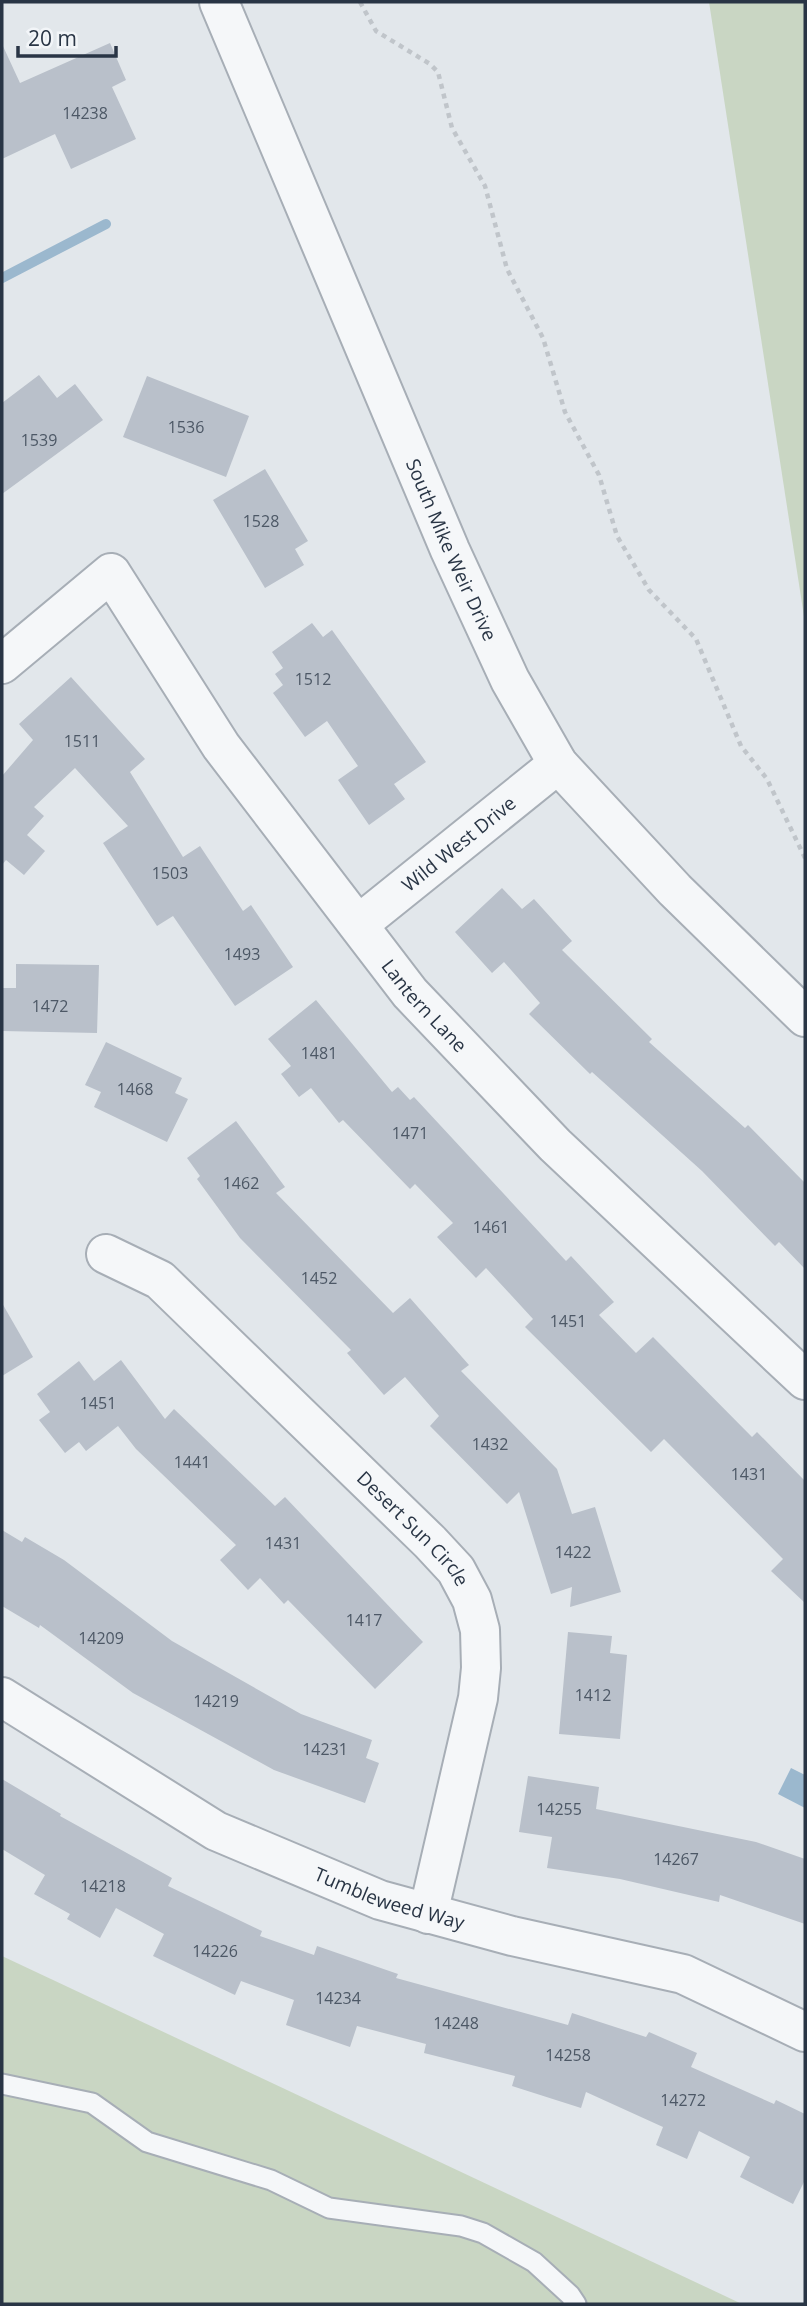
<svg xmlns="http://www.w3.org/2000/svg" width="807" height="2306" viewBox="0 0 807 2306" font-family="'Open Sans',sans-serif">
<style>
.green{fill:#c9d6c3}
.water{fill:#9bb8ce}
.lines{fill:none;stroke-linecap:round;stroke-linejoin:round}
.stream{stroke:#9bb8ce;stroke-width:10}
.building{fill:#b9c0ca}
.service-casing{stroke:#a7aeb6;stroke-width:23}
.minor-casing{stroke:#a7aeb6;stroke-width:42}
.tertiary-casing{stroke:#a7aeb6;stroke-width:42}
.path{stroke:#c0c5ca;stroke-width:4.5;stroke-dasharray:5 5;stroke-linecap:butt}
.service{stroke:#f5f7f9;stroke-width:19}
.minor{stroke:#f5f7f9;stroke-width:38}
.tertiary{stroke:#f5f7f9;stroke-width:38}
.labels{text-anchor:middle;stroke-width:5;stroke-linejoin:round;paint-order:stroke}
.number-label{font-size:16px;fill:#4d5866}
.street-label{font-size:19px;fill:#293545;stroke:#f2f5f8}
</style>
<rect width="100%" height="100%" fill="#e2e7eb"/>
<!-- green -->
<g class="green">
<path d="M 709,2 L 805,2 L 805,623 Z"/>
<path d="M 2,1956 L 742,2304 L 2,2304 Z"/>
</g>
<!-- water -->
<path class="water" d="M 791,1768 L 805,1775 L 805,1808 L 778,1794 Z"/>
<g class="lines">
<!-- stream -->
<path class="stream" d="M 2,278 L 106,224"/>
</g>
<!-- building -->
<g class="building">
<path d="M 110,43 L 126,80 L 112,87 L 136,139 L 71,169 L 55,134 L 2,159 L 2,44 L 20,83 Z"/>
<path d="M 39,375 L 57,398 L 75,384 L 103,420 L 2,494 L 2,403 Z"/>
<path d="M 147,376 L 249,416 L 226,477 L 123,437 Z"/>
<path d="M 265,469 L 308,541 L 295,549 L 304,565 L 265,588 L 213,500 Z"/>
<path d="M 312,623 L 323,637 L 332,630 L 426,762 L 394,784 L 405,799 L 369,825 L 338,780 L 358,766 L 327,721 L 305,737 L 273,693 L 283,685 L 275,674 L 283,668 L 272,652 Z"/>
<path d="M 71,677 L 145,759 L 130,772 L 183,857 L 200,846 L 243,911 L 251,905 L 293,967 L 235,1006 L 173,916 L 157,926 L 103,843 L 128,826 L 75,768 L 34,807 L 44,816 L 27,835 L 45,851 L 24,875 L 6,860 L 2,865 L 2,776 L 33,740 L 19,724 Z"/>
<path d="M 502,888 L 522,909 L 534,899 L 572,941 L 562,950 L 652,1039 L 649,1042 L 745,1128 L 748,1125 L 805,1183 L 805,1269 L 779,1242 L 775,1246 L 702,1171 L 592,1072 L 590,1074 L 529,1014 L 540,1003 L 504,962 L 492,973 L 455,932 Z"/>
<path d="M 16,964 L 99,965 L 97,1033 L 2,1031 L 2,988 L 16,988 Z"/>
<path d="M 316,1000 L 392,1092 L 398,1087 L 410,1100 L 414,1097 L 566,1261 L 571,1256 L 614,1302 L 599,1315 L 636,1353 L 653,1337 L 752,1437 L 757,1432 L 805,1481 L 805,1603 L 771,1571 L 783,1559 L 664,1439 L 651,1452 L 525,1327 L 533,1319 L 486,1268 L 476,1278 L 437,1237 L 453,1223 L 415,1184 L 410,1189 L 343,1120 L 339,1123 L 311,1088 L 299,1097 L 281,1074 L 291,1066 L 268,1039 Z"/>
<path d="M 106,1042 L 182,1078 L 175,1093 L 188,1099 L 167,1142 L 94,1107 L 101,1092 L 85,1085 Z"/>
<path d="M 236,1121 L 285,1187 L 276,1193 L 393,1313 L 410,1298 L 469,1365 L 461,1371 L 557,1469 L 572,1514 L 595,1507 L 621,1592 L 570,1607 L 572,1587 L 551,1594 L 519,1492 L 507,1504 L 430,1426 L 439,1416 L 405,1377 L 384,1395 L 347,1353 L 351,1350 L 240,1238 L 197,1179 L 200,1176 L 187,1158 Z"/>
<path d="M 2,1303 L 33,1357 L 2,1376 Z"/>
<path d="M 121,1360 L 165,1419 L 174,1409 L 275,1506 L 285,1497 L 423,1642 L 375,1689 L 288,1600 L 284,1604 L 260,1578 L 248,1590 L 220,1560 L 236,1545 L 136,1449 L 118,1426 L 86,1451 L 79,1442 L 65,1453 L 39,1420 L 50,1412 L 37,1394 L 79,1361 L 94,1381 Z"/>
<path d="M 2,1530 L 22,1542 L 25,1537 L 64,1560 L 172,1641 L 301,1714 L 372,1740 L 366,1758 L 379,1763 L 365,1803 L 274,1770 L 133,1693 L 40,1625 L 39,1628 L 2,1606 Z"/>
<path d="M 568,1632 L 612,1636 L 610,1653 L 627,1655 L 620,1739 L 559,1734 Z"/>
<path d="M 528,1776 L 599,1787 L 596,1809 L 756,1842 L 805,1859 L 805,1924 L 720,1895 L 719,1902 L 620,1879 L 547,1868 L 552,1837 L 519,1832 Z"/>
<path d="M 2,1779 L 61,1814 L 60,1816 L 172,1878 L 168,1886 L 262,1931 L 260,1936 L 314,1955 L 317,1946 L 398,1974 L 396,1978 L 568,2025 L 572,2013 L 646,2037 L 649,2032 L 697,2053 L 691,2067 L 774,2104 L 776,2100 L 805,2114 L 805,2180 L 793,2204 L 740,2177 L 750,2157 L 699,2131 L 687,2159 L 656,2145 L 663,2127 L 586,2092 L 581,2108 L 512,2086 L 515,2076 L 424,2053 L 426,2044 L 357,2026 L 350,2047 L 286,2025 L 294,2000 L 241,1981 L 235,1995 L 153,1956 L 164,1934 L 116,1908 L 100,1938 L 67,1919 L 70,1914 L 34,1894 L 45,1875 L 2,1849 Z"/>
</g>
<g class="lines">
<defs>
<path id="service" d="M 2,2084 L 92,2103 L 147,2142 L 271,2180 L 329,2208 L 461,2226 L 483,2233 L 534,2262 L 570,2295 L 576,2304"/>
<g id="minor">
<path id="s1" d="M 2,664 L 111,573 L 221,746 L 410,993 L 555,1145 L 805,1380"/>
<path id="s2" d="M 359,924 L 558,764"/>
<path id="s3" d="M 106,1254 L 160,1280 L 430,1542 L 456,1570 L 472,1600 L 480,1630 L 481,1668 L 478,1698 L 428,1914"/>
<path id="s4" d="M 2,1697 L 216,1831 L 380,1900 L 512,1936 L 683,1974 L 805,2032"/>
</g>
<g id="tertiary">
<path id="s5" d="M 219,2 L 450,550 L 510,680 L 558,764 L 675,890 L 805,1017"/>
</g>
</defs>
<!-- service casing -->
<use href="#service" class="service-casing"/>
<!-- minor casing -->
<use href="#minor" class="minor-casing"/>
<!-- tertiary casing -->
<use href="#tertiary" class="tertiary-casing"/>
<!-- path -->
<path class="path" d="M 360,2 L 376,31 L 430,64 L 438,72 L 452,128 L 485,186 L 507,269 L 543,338 L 565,412 L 599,475 L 617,536 L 649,590 L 696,639 L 741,746 L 767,779 L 805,858"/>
<!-- service -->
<use href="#service" class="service"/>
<!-- minor -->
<use href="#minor" class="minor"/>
<!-- tertiary -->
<use href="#tertiary" class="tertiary"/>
</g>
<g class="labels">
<!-- number labels -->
<g class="number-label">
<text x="85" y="119">14238</text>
<text x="186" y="433">1536</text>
<text x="39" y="446">1539</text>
<text x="261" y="527">1528</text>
<text x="313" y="685">1512</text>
<text x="82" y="747">1511</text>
<text x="170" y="879">1503</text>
<text x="242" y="960">1493</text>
<text x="50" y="1012">1472</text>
<text x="319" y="1059">1481</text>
<text x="135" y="1095">1468</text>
<text x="410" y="1139">1471</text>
<text x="241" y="1189">1462</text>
<text x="491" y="1233">1461</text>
<text x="319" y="1284">1452</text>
<text x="568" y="1327">1451</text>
<text x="98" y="1409">1451</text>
<text x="490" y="1450">1432</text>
<text x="192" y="1468">1441</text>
<text x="749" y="1480">1431</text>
<text x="283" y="1549">1431</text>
<text x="573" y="1558">1422</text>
<text x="364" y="1626">1417</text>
<text x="101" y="1644">14209</text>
<text x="593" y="1701">1412</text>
<text x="216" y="1707">14219</text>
<text x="325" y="1755">14231</text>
<text x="559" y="1815">14255</text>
<text x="676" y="1865">14267</text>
<text x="103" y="1892">14218</text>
<text x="215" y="1957">14226</text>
<text x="338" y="2004">14234</text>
<text x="456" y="2029">14248</text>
<text x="568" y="2061">14258</text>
<text x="683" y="2106">14272</text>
</g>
<!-- street labels -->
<g class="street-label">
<text dy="7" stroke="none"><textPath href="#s5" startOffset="595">South Mike Weir Drive</textPath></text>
<text dy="7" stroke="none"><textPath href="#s2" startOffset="128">Wild West Drive</textPath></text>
<text dy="7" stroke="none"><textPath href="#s1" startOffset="677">Lantern Lane</textPath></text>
<text dy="7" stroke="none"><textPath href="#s3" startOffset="415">Desert Sun Circle</textPath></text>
<text dy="7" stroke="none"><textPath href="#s4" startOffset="439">Tumbleweed Way</textPath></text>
</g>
</g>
<!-- border -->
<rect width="807" height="2306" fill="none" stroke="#293545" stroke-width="7"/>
<!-- scale -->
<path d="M18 46v10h98v-10" fill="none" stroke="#293545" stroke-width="3.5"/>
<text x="28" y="46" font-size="21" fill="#293545" stroke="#f2f5f8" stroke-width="5" paint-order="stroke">20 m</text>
</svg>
